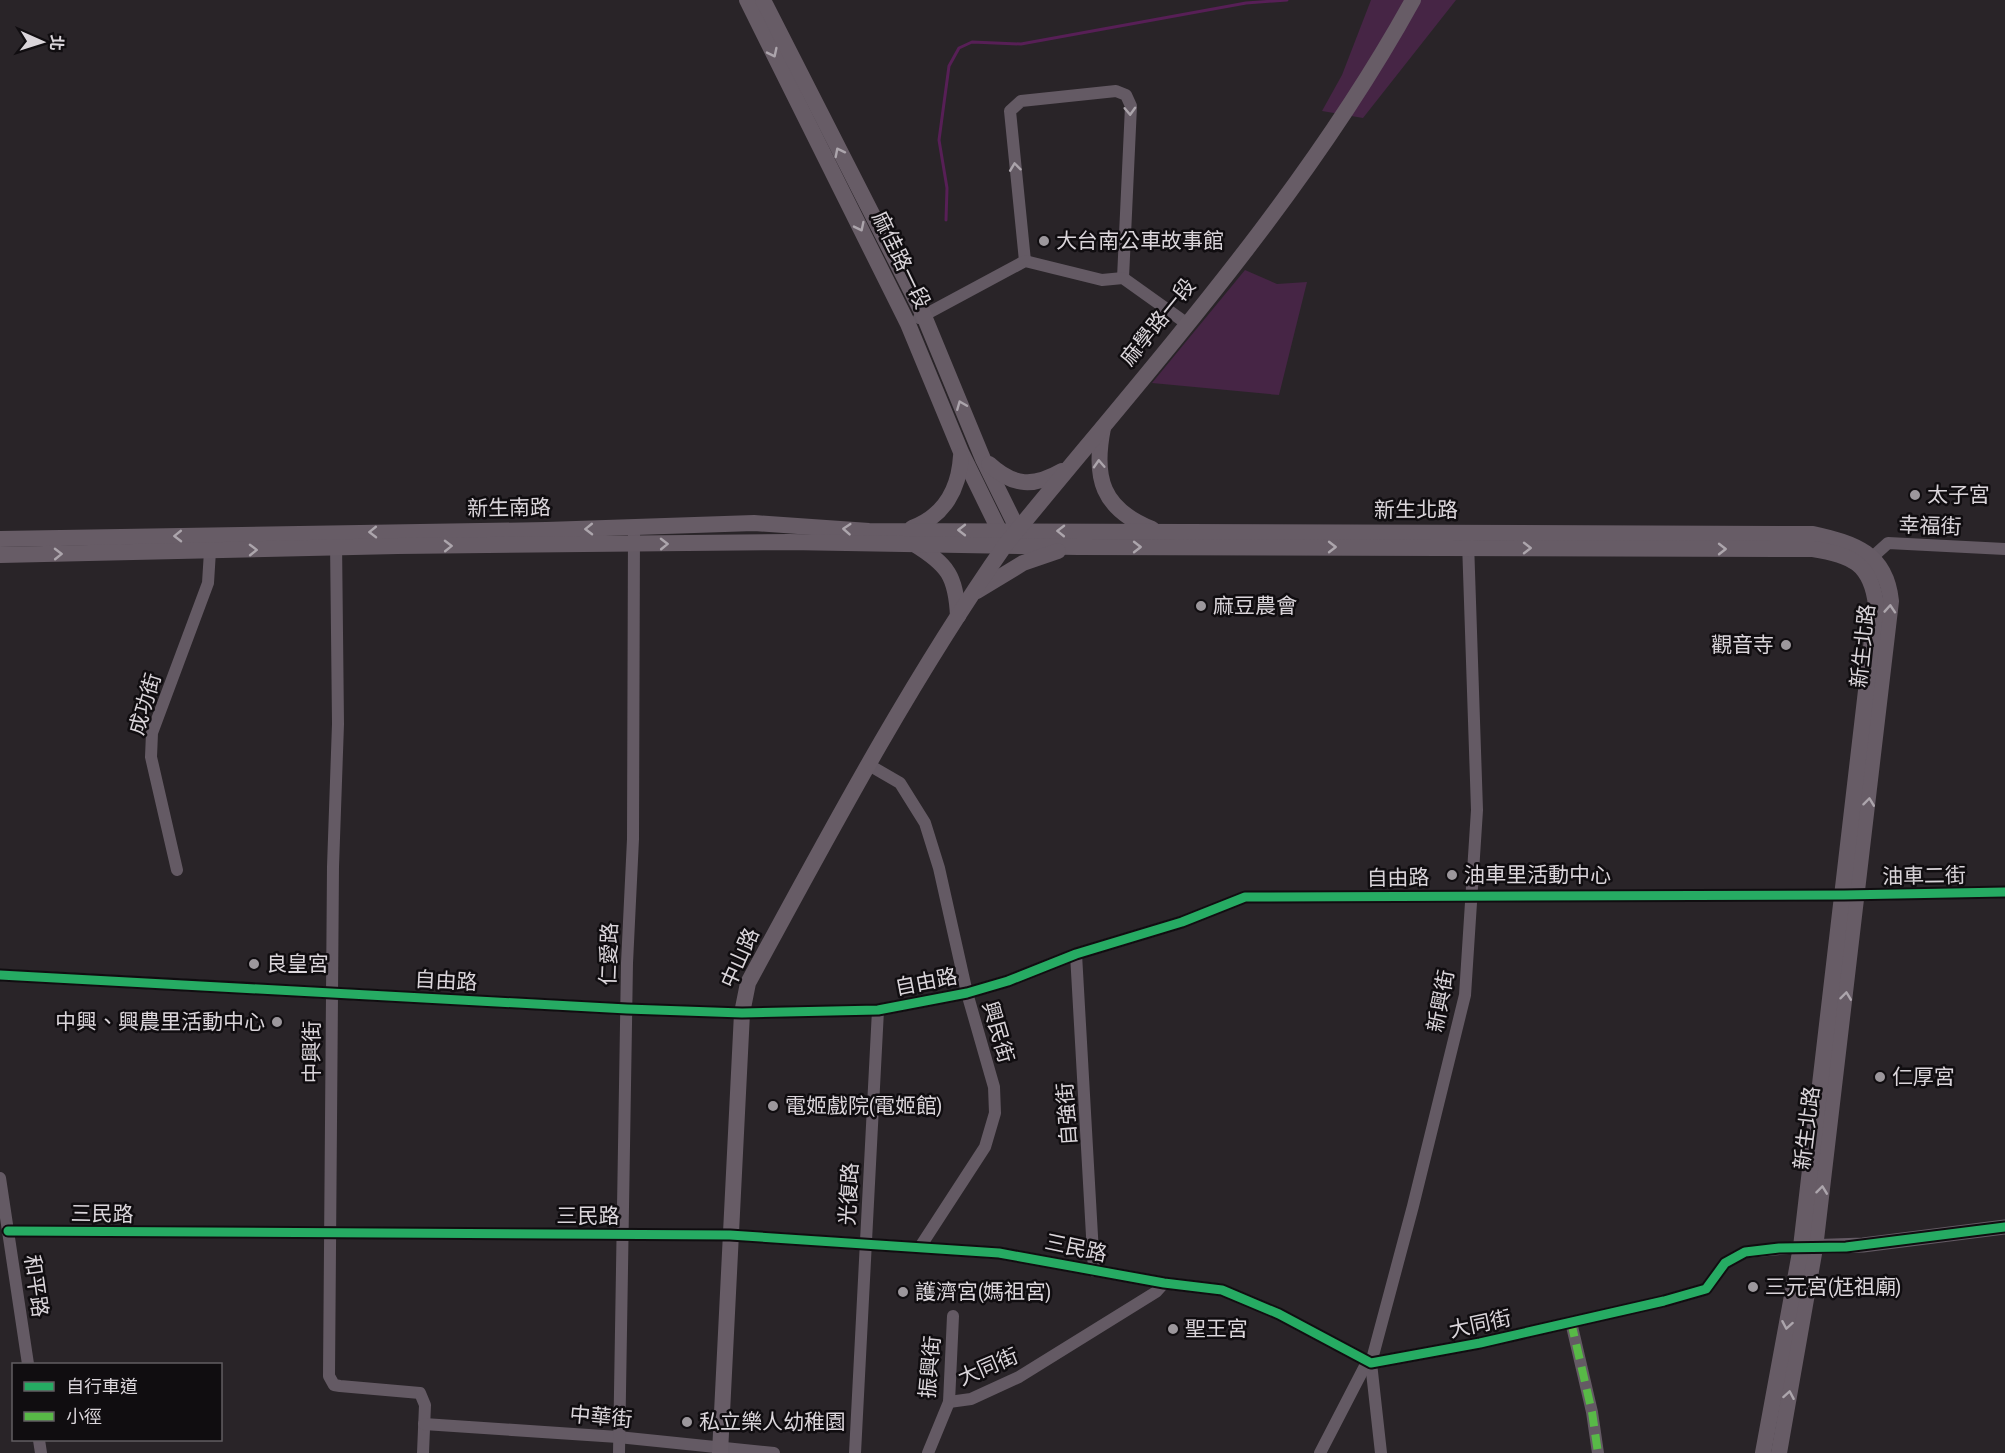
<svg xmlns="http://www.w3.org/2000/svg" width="2005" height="1453" viewBox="0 0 2005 1453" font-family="'Asap Condensed','Noto Sans TC',sans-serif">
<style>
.green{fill:#462545}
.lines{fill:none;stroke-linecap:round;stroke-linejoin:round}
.stream{stroke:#571f56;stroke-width:3}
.minor{stroke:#645a64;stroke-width:12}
.tertiary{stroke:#645a64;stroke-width:15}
.secondary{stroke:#675c66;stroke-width:16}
.quiet{stroke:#58b947;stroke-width:8;stroke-dasharray:15 8;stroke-linecap:butt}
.cycleway-casing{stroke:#100d10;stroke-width:13}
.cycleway{stroke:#26ab63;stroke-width:9}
.oneway{stroke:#aca5ac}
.oneway2{stroke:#aba4ab}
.poi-dot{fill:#9c979c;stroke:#100d10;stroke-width:2}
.labels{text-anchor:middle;stroke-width:5;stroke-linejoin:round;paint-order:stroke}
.poi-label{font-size:21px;fill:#dad5da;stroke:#100d10;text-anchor:start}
.street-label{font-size:21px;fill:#dad5da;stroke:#100d10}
</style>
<rect width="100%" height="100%" fill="#292428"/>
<!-- green -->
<g class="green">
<path d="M 1371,0 L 1456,0 L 1363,118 L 1322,111 L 1342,75 Z"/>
<path d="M 1245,270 L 1277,284 L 1307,282 L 1279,395 L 1152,383 Z"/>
</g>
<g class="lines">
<!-- stream -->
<path class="stream" d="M 946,220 L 947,188 L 939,140 L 949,66 L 959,48 L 972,42 L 1021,44 L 1246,3 L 1287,0"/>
<!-- minor -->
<g class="minor">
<path d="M 1025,261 L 1010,111 L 1021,101 L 1116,91 L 1126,95 L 1131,106 L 1123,278"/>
<path d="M 919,318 L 1025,261 L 1102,280 L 1123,278 L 1186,323"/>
<path d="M 336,541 L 338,724 L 333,867 L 329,1376 L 334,1385 L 340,1386 L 420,1393 L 425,1405 L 423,1453"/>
<path d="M 1867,562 L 1888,543 L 2005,549"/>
<path d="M 869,765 L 900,783 L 925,823 L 939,868 L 967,993 L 994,1087 L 995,1113 L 985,1147 L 920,1247"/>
<path d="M 177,870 L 151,757 L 152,733 L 208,583 L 210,551"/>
<path d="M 1076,954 L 1094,1271"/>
<path d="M 0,975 L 627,1009 L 742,1013 L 878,1010 L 967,993 L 1008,981 L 1076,954 L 1182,922 L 1245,897 L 1844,895 L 2005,892"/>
<path d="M 0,1178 L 28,1364"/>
<path d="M 8,1231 L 730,1235 L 999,1253 L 1164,1283 L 1222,1290 L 1279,1314 L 1371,1363 L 1480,1343 L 1664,1301 L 1706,1289 L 1725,1263 L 1745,1252 L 1801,1247"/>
<path d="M 1571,1322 L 1592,1412 L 1598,1453"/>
<path d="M 1371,1363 L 1381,1453"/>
<path d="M 949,1402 L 971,1399 L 1019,1377 L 1156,1292 L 1164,1283"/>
<path d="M 424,1424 L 618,1437 L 774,1453"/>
<path d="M 39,1440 L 41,1453"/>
<path d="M 619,1453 L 627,963 L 633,839 L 634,528"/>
<path d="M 855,1453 L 878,1010"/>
<path d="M 928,1453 L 949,1402 L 953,1316"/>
<path d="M 1320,1453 L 1364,1368 L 1371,1363 L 1413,1206 L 1465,995 L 1477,810 L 1468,542"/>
</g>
<!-- tertiary -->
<path class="tertiary" d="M 1804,1247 L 1863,1245 L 2005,1227"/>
<!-- secondary -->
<g class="secondary">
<path d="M 747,0 L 908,324 L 961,452 L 1003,538"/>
<path d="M 763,0 L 924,316 L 983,459 L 1018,530"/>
<path d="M 1103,428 C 1093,478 1102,509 1152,529"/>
<path d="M 989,464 C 1014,487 1034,487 1062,471"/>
<path d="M 912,528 C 944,516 959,489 961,456"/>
<path d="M 0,539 L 546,530 L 754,523 L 869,531 L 1813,534 C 1854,543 1886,553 1891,601 L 1815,1248 L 1779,1453"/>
<path d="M 914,544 C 948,565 956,576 958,616"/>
<path d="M 0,555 L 398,546 L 789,542 L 1078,547 L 1813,549 C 1851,555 1871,563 1876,605 L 1801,1247 L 1763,1453"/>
<path d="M 977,591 L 1023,563 L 1058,551"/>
<path d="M 720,1453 L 742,1013 L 748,983 C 829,834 909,683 1006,544 C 1149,369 1304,198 1413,0"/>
</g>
<!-- quiet -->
<path class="quiet" d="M 1571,1322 L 1592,1412 L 1598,1453"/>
<defs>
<g id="cycleway">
<path d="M 0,975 L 627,1009 L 742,1013 L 878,1010 L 967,993 L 1008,981 L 1076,954 L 1182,922 L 1245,897 L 1844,895 L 2005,892"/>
<path d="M 8,1231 L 730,1235 L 999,1253 L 1164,1283 L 1222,1290 L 1279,1314 L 1371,1363 L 1480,1343 L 1664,1301 L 1706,1289 L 1725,1263 L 1745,1252 L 1779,1248 L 1846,1247 L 2005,1227"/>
</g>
</defs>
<!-- cycleway casing -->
<use href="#cycleway" class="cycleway-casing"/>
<!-- cycleway -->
<use href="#cycleway" class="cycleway"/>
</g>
<!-- one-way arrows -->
<defs><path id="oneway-chevron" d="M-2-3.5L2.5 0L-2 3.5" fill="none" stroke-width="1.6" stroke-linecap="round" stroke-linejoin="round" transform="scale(1.5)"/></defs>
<g class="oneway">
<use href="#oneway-chevron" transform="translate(773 53) rotate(64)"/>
<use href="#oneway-chevron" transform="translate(839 152) rotate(-117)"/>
<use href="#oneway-chevron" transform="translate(860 227) rotate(64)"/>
<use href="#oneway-chevron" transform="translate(961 405) rotate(-112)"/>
<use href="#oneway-chevron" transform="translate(1099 464) rotate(-93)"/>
<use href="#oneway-chevron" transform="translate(589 529) rotate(179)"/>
<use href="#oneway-chevron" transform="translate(847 529) rotate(-176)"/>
<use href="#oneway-chevron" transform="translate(962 530) rotate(180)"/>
<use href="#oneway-chevron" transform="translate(1061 531) rotate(-179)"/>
<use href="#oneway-chevron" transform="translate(373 532) rotate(179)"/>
<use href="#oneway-chevron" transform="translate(178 536) rotate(179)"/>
<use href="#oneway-chevron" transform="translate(664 544) rotate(-1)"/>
<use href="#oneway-chevron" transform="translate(448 546) rotate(-1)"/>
<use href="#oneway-chevron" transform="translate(1137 547)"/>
<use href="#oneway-chevron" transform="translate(1332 547)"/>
<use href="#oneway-chevron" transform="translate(1527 548)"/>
<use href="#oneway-chevron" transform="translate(1722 549)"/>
<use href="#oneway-chevron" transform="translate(253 550) rotate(-1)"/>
<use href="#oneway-chevron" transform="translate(58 554) rotate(-1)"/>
<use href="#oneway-chevron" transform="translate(1890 609) rotate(-86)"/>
<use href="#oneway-chevron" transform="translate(1869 802) rotate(-83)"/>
<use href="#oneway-chevron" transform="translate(1846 996) rotate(-83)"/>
<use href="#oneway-chevron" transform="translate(1822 1190) rotate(-83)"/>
<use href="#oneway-chevron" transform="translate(1787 1325) rotate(100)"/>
<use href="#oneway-chevron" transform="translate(1789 1395) rotate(-80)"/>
</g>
<g class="oneway2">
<use href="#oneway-chevron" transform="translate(1130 111) rotate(88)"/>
<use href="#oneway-chevron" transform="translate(1015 167) rotate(-97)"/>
</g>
<!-- markers -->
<g class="poi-dot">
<circle cx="1044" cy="241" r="6"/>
<circle cx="1915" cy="495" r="6"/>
<circle cx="1201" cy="606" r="6"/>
<circle cx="1786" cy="645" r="6"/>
<circle cx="1452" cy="875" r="6"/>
<circle cx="254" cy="964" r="6"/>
<circle cx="277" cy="1022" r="6"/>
<circle cx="1880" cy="1077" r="6"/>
<circle cx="773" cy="1106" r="6"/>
<circle cx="1753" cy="1287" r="6"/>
<circle cx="903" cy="1292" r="6"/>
<circle cx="1173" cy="1329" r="6"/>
<circle cx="687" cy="1422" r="6"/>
</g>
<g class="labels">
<!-- poi labels -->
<g class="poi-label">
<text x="1056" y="248">大台南公車故事館</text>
<text x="1927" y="502">太子宮</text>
<text x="1213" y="613">麻豆農會</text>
<text x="1774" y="652" text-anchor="end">觀音寺</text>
<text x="1464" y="882">油車里活動中心</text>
<text x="266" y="971">良皇宮</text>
<text x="265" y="1029" text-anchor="end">中興、興農里活動中心</text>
<text x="1892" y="1084">仁厚宮</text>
<text x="785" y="1113">電姬戲院(電姬館)</text>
<text x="1765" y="1294">三元宮(尪祖廟)</text>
<text x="915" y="1299">護濟宮(媽祖宮)</text>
<text x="1185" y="1336">聖王宮</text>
<text x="699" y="1429">私立樂人幼稚園</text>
</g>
<!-- street labels -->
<g class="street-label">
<text transform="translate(901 260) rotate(64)" y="7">麻佳路一段</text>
<text transform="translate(1158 322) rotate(-51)" y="7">麻學路一段</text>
<text transform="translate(509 508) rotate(-1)" y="7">新生南路</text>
<text x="1416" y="517">新生北路</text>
<text transform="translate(1930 526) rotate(2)" y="7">幸福街</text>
<text transform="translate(1863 646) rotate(-84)" y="7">新生北路</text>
<text transform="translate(145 704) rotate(-73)" y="7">成功街</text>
<text transform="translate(1924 876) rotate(-1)" y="7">油車二街</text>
<text transform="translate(1398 878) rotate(-1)" y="7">自由路</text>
<text transform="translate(609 954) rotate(-88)" y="7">仁愛路</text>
<text transform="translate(740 958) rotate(-66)" y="7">中山路</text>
<text transform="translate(446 981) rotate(3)" y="7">自由路</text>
<text transform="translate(926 982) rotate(-11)" y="7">自由路</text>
<text transform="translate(1441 1001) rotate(-79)" y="7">新興街</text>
<text transform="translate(998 1032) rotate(74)" y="7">興民街</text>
<text transform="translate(312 1052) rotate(-90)" y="7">中興街</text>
<text transform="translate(1067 1114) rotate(-94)" y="7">自強街</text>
<text transform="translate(1807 1128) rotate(-83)" y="7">新生北路</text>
<text transform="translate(849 1194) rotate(-87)" y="7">光復路</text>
<text transform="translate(102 1214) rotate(1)" y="7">三民路</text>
<text x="588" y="1223">三民路</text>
<text transform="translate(1076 1248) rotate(12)" y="7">三民路</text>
<text transform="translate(36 1286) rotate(82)" y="7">和平路</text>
<text transform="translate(1480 1324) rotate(-12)" y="7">大同街</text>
<text transform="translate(930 1367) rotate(-85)" y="7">振興街</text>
<text transform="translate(988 1367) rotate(-23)" y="7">大同街</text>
<text transform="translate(601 1417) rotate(5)" y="7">中華街</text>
</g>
</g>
<!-- legend -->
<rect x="12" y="1363" width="210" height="78" fill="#100d10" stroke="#615d61" stroke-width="1.5"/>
<rect x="24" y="1382" width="30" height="9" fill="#26ab63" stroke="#615d61" stroke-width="1.5"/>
<text x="66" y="1393" font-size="18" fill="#dad5da">自行車道</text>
<rect x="24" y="1412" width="30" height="9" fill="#58b947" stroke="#615d61" stroke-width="1.5"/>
<text x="66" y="1423" font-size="18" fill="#dad5da">小徑</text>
<!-- north arrow -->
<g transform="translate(42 42) rotate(93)" stroke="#100d10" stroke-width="4.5" paint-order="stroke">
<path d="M0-4.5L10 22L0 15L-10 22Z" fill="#dad5da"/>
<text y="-9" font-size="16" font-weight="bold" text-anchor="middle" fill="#dad5da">北</text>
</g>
</svg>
